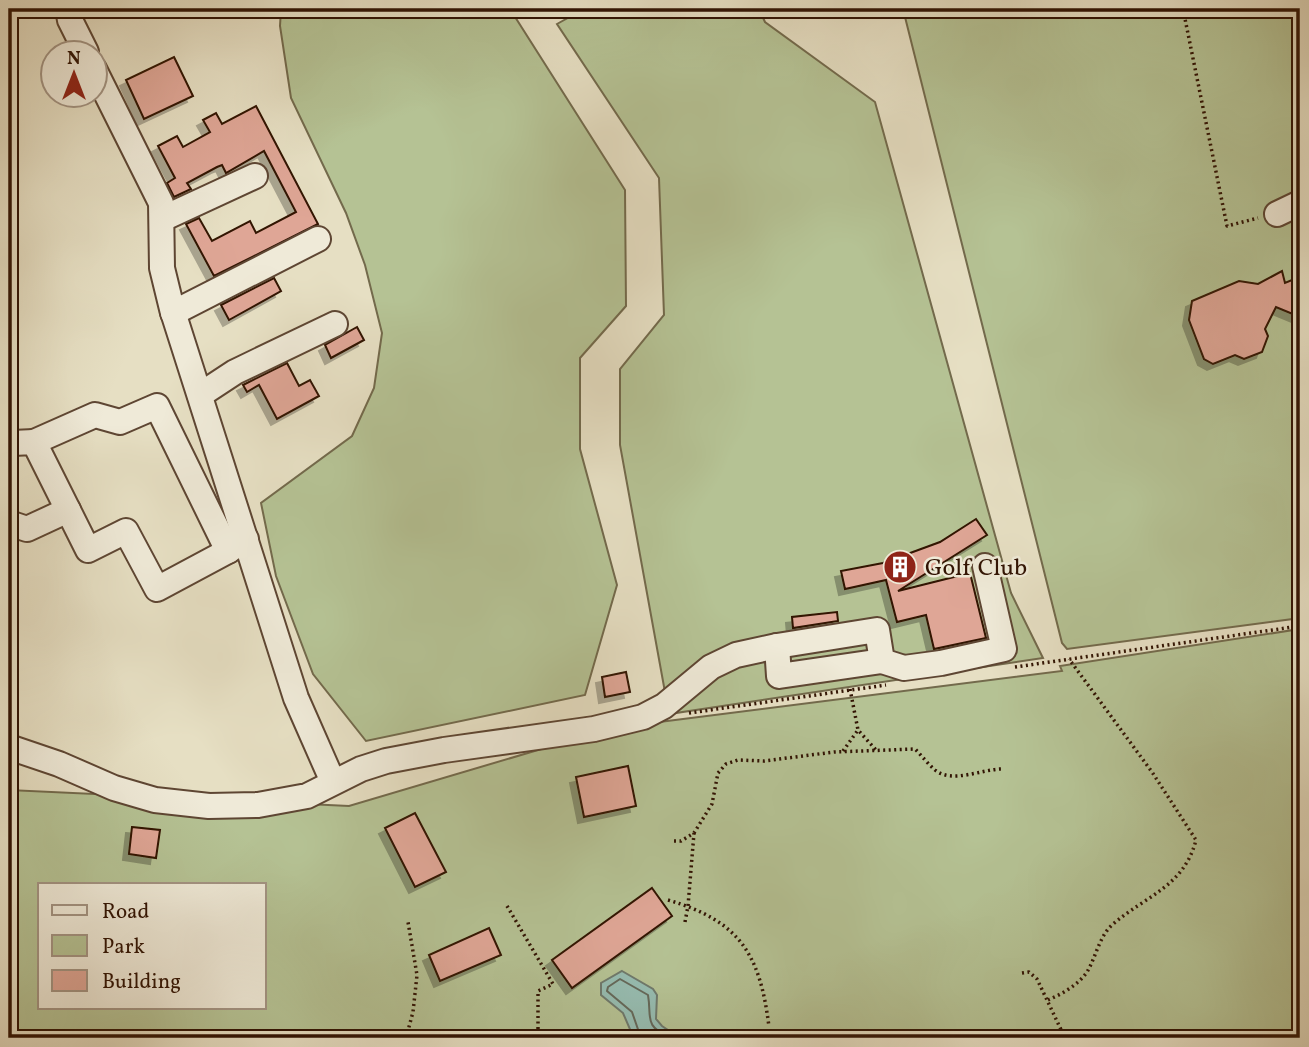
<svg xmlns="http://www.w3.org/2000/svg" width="1309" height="1047" viewBox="0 0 1309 1047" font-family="Vollkorn,serif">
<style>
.green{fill:#b5c294;stroke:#736a4c;stroke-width:2;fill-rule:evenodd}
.water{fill:#96bdb2;stroke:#6e796c;stroke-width:2}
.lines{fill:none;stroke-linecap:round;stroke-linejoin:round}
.shore{stroke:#64685a;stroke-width:2}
.building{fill:#dfa696;stroke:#311303;stroke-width:2;filter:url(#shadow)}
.minor-casing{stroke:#5e4633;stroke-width:28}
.path{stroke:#311303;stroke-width:3.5;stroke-dasharray:2 3.5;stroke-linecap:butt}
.minor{stroke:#efead8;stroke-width:24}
.labels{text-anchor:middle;stroke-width:5;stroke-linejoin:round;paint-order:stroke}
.poi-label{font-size:24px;fill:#311303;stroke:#efead8;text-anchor:start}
</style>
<defs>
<filter id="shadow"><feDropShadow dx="-6" dy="6" stdDeviation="0" flood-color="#0004"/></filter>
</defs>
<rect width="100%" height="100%" fill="#e6dfc3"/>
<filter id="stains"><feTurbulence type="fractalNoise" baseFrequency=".00286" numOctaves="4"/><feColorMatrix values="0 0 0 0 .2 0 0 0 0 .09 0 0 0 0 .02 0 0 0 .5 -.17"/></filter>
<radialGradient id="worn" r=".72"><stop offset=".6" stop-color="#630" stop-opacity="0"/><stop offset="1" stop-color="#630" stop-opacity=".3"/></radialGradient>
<!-- green -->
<g class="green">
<path d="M 281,9 L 510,9 L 625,190 L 626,306 L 580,358 L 580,449 L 617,585 L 585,695 L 366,741 L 313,674 L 276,576 L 261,503 L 352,436 L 374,388 L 382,333 L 365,265 L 346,213 L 291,98 L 280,26 Z"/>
<path d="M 584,9 L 759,9 L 765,22 L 875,102 L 1011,593 L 1043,658 L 669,714 L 620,445 L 620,369 L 664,315 L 659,178 L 557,24 Z"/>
<path d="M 903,9 L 1300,9 L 1300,618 L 1067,649 L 1062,643 Z"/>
<path d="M 1300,629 L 1300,1038 L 9,1038 L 9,790 L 349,806 L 612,728 L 1062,671 L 1060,666 ZM 40,884 L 264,884 L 264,1007 L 40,1007 Z"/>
</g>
<!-- water -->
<path class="water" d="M 622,971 L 653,989 L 657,995 L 656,1019 L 662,1026 L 671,1032 L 688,1035 L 692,1038 L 637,1038 L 632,1034 L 623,1013 L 601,995 L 601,983 Z"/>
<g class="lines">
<!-- shore -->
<path class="shore" d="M 641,1038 L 632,1012 L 607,991 L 608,987 L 620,979 L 648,995 C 652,1018 643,1025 670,1038"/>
</g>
<!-- building -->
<g class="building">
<path d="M 174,57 L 193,96 L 144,119 L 126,80 Z"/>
<path d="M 256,106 L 318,224 L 214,276 L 186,224 L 199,218 L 212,241 L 250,221 L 256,233 L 296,212 L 264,151 L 226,173 L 222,165 L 217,167 L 187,183 L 191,189 L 174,197 L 167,183 L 175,178 L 158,146 L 177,136 L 183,147 L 210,132 L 203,120 L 216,113 L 222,124 Z"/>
<path d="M 1282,271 L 1285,283 L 1297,278 L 1294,292 L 1300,305 L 1300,317 L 1276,307 L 1265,329 L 1268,336 L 1262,352 L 1244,359 L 1235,355 L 1213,364 L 1204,359 L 1189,320 L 1192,301 L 1239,281 L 1258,284 Z"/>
<path d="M 274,278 L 281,291 L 229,320 L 221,305 Z"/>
<path d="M 357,327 L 364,340 L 331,358 L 325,345 Z"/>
<path d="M 287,363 L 299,386 L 310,380 L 319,396 L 277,419 L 259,385 L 247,392 L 243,385 Z"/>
<path d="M 976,519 L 987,535 L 898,591 L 970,573 L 986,638 L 934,649 L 926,615 L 897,622 L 886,580 L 845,589 L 841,571 L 883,563 L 940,542 Z"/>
<path d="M 837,612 L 838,621 L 793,628 L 792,617 Z"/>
<path d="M 626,672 L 630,692 L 605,697 L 602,677 Z"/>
<path d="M 628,766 L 636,806 L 584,817 L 576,777 Z"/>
<path d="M 415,813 L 446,872 L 415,887 L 385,828 Z"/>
<path d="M 132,827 L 160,830 L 156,858 L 129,854 Z"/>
<path d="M 652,888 L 672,916 L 572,988 L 552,960 Z"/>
<path d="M 489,928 L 501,955 L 440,981 L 429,955 Z"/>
</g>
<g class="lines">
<defs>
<g id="minor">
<path d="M 68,9 L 70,20 L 86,52"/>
<path d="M 94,69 L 161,203 L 162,268 L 172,309 L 296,698 L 333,782"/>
<path d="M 1277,214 L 1300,203"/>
<path d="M 162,219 L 255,176"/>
<path d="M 173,313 L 318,239"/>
<path d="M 200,395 L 235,372 L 335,324"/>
<path d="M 34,442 L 95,415 L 120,422 L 157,406 L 228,551"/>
<path d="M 9,446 L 13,443 L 34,442 L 88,550 L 126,531 L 157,589 L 228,551 L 246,539"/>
<path d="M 9,523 L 27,529 L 68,510"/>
<path d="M 777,646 L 779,676 L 882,661"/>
<path d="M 9,747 L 59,764 L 114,788 L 155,800 L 209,806 L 258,805 L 307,796 L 361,769 L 386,761 L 444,750 L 594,729 L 643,717 L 664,706 L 711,667 L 736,655 L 777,646 L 877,630 L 882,661 L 904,668 L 941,663 L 1004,649 L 985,566"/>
</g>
</defs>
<!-- minor casing -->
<use href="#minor" class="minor-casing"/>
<!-- path -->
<g class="path">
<path d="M 1183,9 L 1227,226 L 1258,218"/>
<path d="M 1015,667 L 1300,626"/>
<path d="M 850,689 L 858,730 L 876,750"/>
<path d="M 689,713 L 886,685"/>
<path d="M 843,751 L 858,730"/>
<path d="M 674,841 L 681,841 L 694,833 L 712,804 L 718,773 L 726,764 L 738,760 L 764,761 L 834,752 L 915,749 C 922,756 928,764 935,770 C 952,784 982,769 1002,769"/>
<path d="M 668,900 C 740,921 760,954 769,1027"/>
<path d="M 507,906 L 553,984 L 538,991 L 538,1038"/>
<path d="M 685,922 L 688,906 L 694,833"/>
<path d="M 1022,973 L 1029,972 L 1037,979 L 1065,1038"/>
<path d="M 1048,1000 C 1062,994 1078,985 1087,972 C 1096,957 1099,937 1112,925 C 1145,896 1184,887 1196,840 L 1152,772 L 1069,659"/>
<path d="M 406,1038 L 413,1012 L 417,975 L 408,922"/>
</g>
<!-- minor -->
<use href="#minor" class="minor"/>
</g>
<!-- icons -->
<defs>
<symbol id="building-disc" viewBox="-11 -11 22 22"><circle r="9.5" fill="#8f2418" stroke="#efead8"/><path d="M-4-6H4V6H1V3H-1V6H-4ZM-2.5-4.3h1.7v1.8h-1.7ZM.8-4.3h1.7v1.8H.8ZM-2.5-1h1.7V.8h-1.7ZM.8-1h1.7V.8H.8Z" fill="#fff"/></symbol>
</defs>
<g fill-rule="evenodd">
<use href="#building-disc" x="881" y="548" width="38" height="38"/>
</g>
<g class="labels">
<!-- poi labels -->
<g class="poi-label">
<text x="925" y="575">Golf Club</text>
</g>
</g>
<!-- margin -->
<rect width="1309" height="1047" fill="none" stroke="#e6dfc3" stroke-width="35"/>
<rect x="10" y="10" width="1288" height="1026" fill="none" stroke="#311303" stroke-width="3.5"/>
<rect x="18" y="18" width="1274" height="1012" fill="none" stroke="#311303" stroke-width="2"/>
<!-- legend -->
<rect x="38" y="883" width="228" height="126" fill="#efead8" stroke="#a39483" stroke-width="2"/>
<rect x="52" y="905" width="35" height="10" fill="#efead8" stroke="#a39483" stroke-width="2"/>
<text x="102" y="918" font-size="21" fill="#311303">Road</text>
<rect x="52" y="935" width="35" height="21" fill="#b5c294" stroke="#a39483" stroke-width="2"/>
<text x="102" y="953" font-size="21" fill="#311303">Park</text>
<rect x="52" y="970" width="35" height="21" fill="#dfa696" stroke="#a39483" stroke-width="2"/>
<text x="102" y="988" font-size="21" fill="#311303">Building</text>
<!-- north arrow -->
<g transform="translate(74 74)"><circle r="33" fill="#efead8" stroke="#a39483" stroke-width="2"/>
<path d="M0-5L12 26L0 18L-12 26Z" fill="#8f2418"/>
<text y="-10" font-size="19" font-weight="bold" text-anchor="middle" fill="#311303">N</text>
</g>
<rect width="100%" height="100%" filter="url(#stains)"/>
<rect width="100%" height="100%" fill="url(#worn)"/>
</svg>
